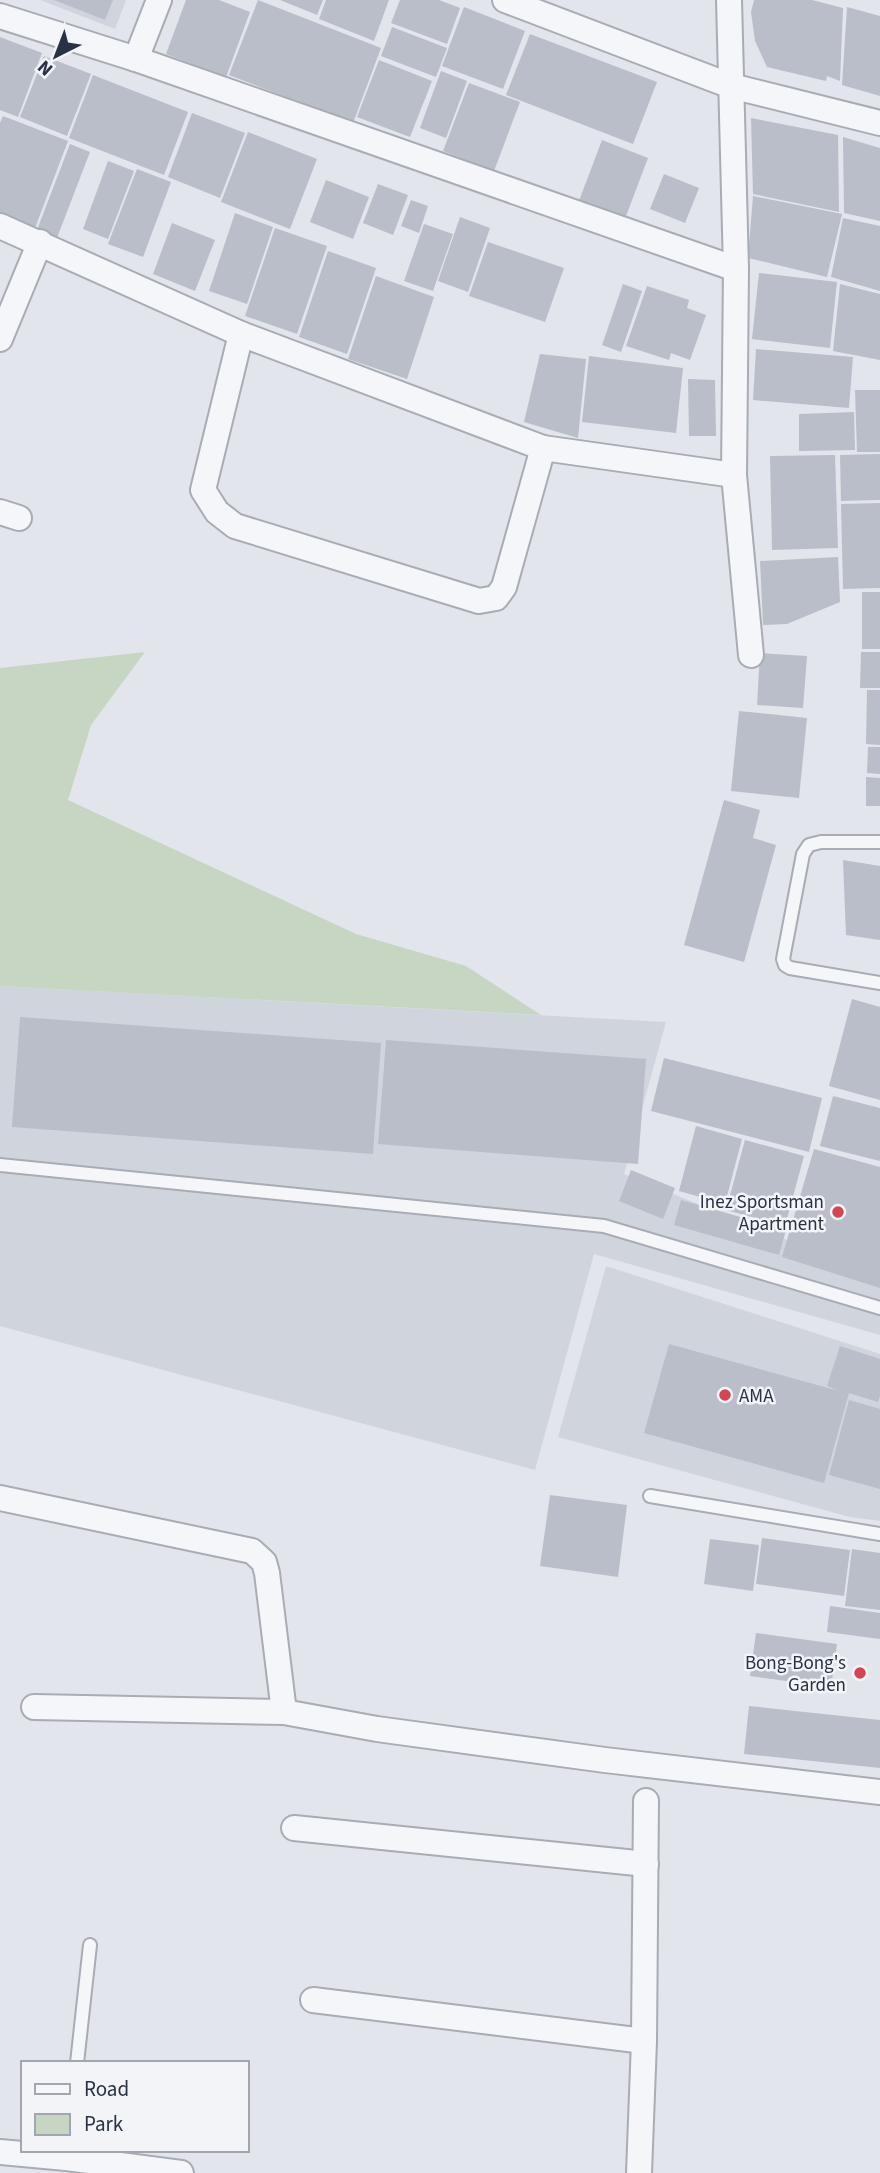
<svg xmlns="http://www.w3.org/2000/svg" width="880" height="2173" viewBox="0 0 880 2173" font-family="'Source Sans 3',sans-serif">
<style>
.built{fill:#d0d4dd}
.green{fill:#c7d5c3}
.building{fill:#b9bec8}
.lines{fill:none;stroke-linecap:round;stroke-linejoin:round}
.service-casing{stroke:#a7acb5;stroke-width:16}
.minor-casing{stroke:#a7acb5;stroke-width:28}
.service{stroke:#f5f6f9;stroke-width:12}
.minor{stroke:#f5f6f9;stroke-width:24}
.poi-dot{fill:#d24555;stroke:#f2f4f8;stroke-width:2.5}
.labels{text-anchor:middle;stroke-width:5;stroke-linejoin:round;paint-order:stroke}
.poi-label{font-size:19px;fill:#293243;stroke:#f2f4f8;text-anchor:end}
</style>
<rect width="100%" height="100%" fill="#e2e5eb"/>
<!-- built -->
<g class="built">
<path d="M 40,0 L 126,0 L 115,29 Z"/>
<path d="M 0,986 L 666,1022 L 624,1174 L 880,1278 L 880,1335 L 594,1254 L 535,1470 L 0,1326 Z"/>
<path d="M 606,1266 L 880,1354 L 880,1521 L 850,1517 L 558,1437 Z"/>
</g>
<!-- green -->
<path class="green" d="M 145,652 L 91,725 L 68,800 L 356,934 L 466,966 L 541,1015 L 0,986 L 0,668 Z"/>
<!-- building -->
<g class="building">
<path d="M 54,0 L 113,0 L 105,20 Z"/>
<path d="M 186,0 L 219,0 L 250,12 L 226,77 L 166,54 Z"/>
<path d="M 258,0 L 381,48 L 353,123 L 229,75 Z"/>
<path d="M 280,0 L 323,0 L 317,15 Z"/>
<path d="M 326,0 L 389,0 L 374,41 L 319,19 Z"/>
<path d="M 400,0 L 439,0 L 460,8 L 447,44 L 391,23 Z"/>
<path d="M 754,0 L 812,0 L 843,8 L 840,81 L 827,76 L 826,81 L 767,67 L 755,41 L 751,12 Z"/>
<path d="M 464,7 L 525,31 L 503,89 L 442,66 Z"/>
<path d="M 847,7 L 880,16 L 880,96 L 842,85 Z"/>
<path d="M 392,27 L 447,48 L 436,77 L 381,56 Z"/>
<path d="M 530,34 L 657,82 L 633,144 L 506,95 Z"/>
<path d="M 0,37 L 42,53 L 18,117 L 0,110 Z"/>
<path d="M 44,56 L 91,74 L 67,136 L 20,117 Z"/>
<path d="M 379,60 L 432,81 L 410,137 L 357,117 Z"/>
<path d="M 441,71 L 467,81 L 446,138 L 420,128 Z"/>
<path d="M 93,75 L 188,112 L 164,175 L 69,138 Z"/>
<path d="M 469,83 L 520,102 L 494,171 L 443,151 Z"/>
<path d="M 192,113 L 245,133 L 220,198 L 168,177 Z"/>
<path d="M 3,116 L 68,141 L 35,228 L 0,214 L 0,123 Z"/>
<path d="M 751,118 L 838,135 L 839,212 L 753,194 Z"/>
<path d="M 248,132 L 317,159 L 290,229 L 221,202 Z"/>
<path d="M 843,137 L 880,148 L 880,221 L 844,213 Z"/>
<path d="M 602,140 L 648,158 L 623,224 L 577,206 Z"/>
<path d="M 70,144 L 90,152 L 55,243 L 35,235 Z"/>
<path d="M 108,161 L 134,171 L 108,239 L 83,229 Z"/>
<path d="M 137,169 L 171,182 L 143,257 L 108,244 Z"/>
<path d="M 664,174 L 699,188 L 685,223 L 650,209 Z"/>
<path d="M 326,180 L 369,197 L 353,239 L 310,222 Z"/>
<path d="M 378,184 L 408,195 L 393,235 L 363,223 Z"/>
<path d="M 753,196 L 842,214 L 827,277 L 748,258 Z"/>
<path d="M 411,200 L 428,206 L 419,233 L 401,226 Z"/>
<path d="M 235,213 L 273,227 L 247,304 L 209,291 Z"/>
<path d="M 460,217 L 490,228 L 468,292 L 438,281 Z"/>
<path d="M 843,218 L 880,226 L 880,291 L 831,277 Z"/>
<path d="M 172,223 L 215,240 L 195,291 L 153,274 Z"/>
<path d="M 424,224 L 453,234 L 433,291 L 404,281 Z"/>
<path d="M 275,228 L 327,246 L 297,334 L 245,316 Z"/>
<path d="M 488,242 L 564,268 L 545,322 L 469,296 Z"/>
<path d="M 328,251 L 376,268 L 347,354 L 299,337 Z"/>
<path d="M 759,273 L 837,282 L 830,348 L 752,339 Z"/>
<path d="M 376,276 L 434,297 L 407,379 L 348,359 Z"/>
<path d="M 623,284 L 642,291 L 621,352 L 602,345 Z"/>
<path d="M 840,284 L 880,294 L 880,360 L 833,351 Z"/>
<path d="M 647,286 L 689,300 L 687,308 L 706,315 L 690,360 L 671,353 L 669,360 L 626,346 Z"/>
<path d="M 756,349 L 853,357 L 849,408 L 753,400 Z"/>
<path d="M 540,354 L 586,359 L 578,438 L 524,422 Z"/>
<path d="M 589,356 L 683,368 L 676,433 L 582,422 Z"/>
<path d="M 688,379 L 715,380 L 716,436 L 689,436 Z"/>
<path d="M 855,390 L 880,390 L 880,452 L 857,452 Z"/>
<path d="M 854,412 L 855,450 L 799,451 L 799,414 Z"/>
<path d="M 880,454 L 880,500 L 841,501 L 840,455 Z"/>
<path d="M 835,455 L 838,548 L 772,550 L 770,456 Z"/>
<path d="M 880,503 L 880,588 L 843,589 L 841,504 Z"/>
<path d="M 838,557 L 840,602 L 787,624 L 763,625 L 760,561 Z"/>
<rect x="862" y="592" width="18" height="57"/>
<path d="M 861,652 L 880,652 L 880,688 L 860,688 Z"/>
<path d="M 760,653 L 807,656 L 803,708 L 757,705 Z"/>
<path d="M 867,690 L 880,690 L 880,745 L 866,744 Z"/>
<path d="M 739,711 L 807,718 L 799,798 L 731,791 Z"/>
<path d="M 868,747 L 880,747 L 880,774 L 867,773 Z"/>
<path d="M 866,777 L 880,778 L 880,806 L 866,806 Z"/>
<path d="M 724,800 L 760,810 L 753,838 L 776,845 L 744,962 L 684,945 Z"/>
<path d="M 843,860 L 880,866 L 880,940 L 846,935 Z"/>
<path d="M 852,999 L 880,1007 L 880,1100 L 829,1086 Z"/>
<path d="M 20,1017 L 381,1043 L 373,1154 L 12,1127 Z"/>
<path d="M 386,1040 L 646,1059 L 638,1164 L 378,1144 Z"/>
<path d="M 664,1058 L 822,1098 L 809,1152 L 651,1111 Z"/>
<path d="M 833,1096 L 880,1108 L 880,1161 L 820,1146 Z"/>
<path d="M 696,1126 L 742,1139 L 725,1204 L 679,1191 Z"/>
<path d="M 745,1140 L 804,1156 L 785,1226 L 726,1210 Z"/>
<path d="M 814,1149 L 880,1167 L 880,1288 L 782,1257 Z"/>
<path d="M 631,1170 L 675,1188 L 663,1219 L 619,1201 Z"/>
<path d="M 681,1200 L 786,1230 L 779,1255 L 674,1225 Z"/>
<path d="M 669,1344 L 839,1391 L 827,1386 L 840,1346 L 880,1359 L 880,1396 L 878,1402 L 849,1393 L 824,1483 L 644,1433 Z"/>
<path d="M 849,1400 L 880,1409 L 880,1489 L 829,1475 Z"/>
<path d="M 550,1495 L 627,1505 L 618,1577 L 540,1566 Z"/>
<path d="M 762,1538 L 850,1550 L 844,1596 L 756,1584 Z"/>
<path d="M 710,1539 L 759,1545 L 753,1591 L 704,1584 Z"/>
<path d="M 852,1549 L 880,1553 L 880,1610 L 845,1606 Z"/>
<path d="M 830,1606 L 880,1613 L 880,1639 L 827,1632 Z"/>
<path d="M 756,1633 L 837,1644 L 831,1687 L 750,1676 Z"/>
<path d="M 749,1706 L 880,1720 L 880,1768 L 744,1754 Z"/>
</g>
<g class="lines">
<defs>
<g id="service">
<path d="M 880,842 L 821,842 L 809,845 L 803,854 L 783,959 L 785,965 L 790,968 L 880,983"/>
<path d="M 0,1165 L 604,1226 L 880,1308"/>
<path d="M 650,1496 L 880,1534"/>
<path d="M 77,2063 L 90,1945"/>
</g>
<g id="minor">
<path d="M 505,0 L 731,86 L 880,123"/>
<path d="M 729,0 L 736,269 L 734,475 L 751,655"/>
<path d="M 0,16 L 136,59 L 736,269"/>
<path d="M 136,59 L 159,0"/>
<path d="M 0,226 L 241,334 L 543,448 L 734,475"/>
<path d="M 241,334 L 203,490 L 217,512 L 235,526 L 479,601 L 496,598 L 504,587 L 543,448"/>
<path d="M 0,339 L 40,242"/>
<path d="M 0,512 L 19,518"/>
<path d="M 0,1498 L 252,1551 L 264,1562 L 267,1573 L 284,1712"/>
<path d="M 34,1707 L 284,1712 L 377,1729 L 605,1760 L 880,1792"/>
<path d="M 294,1828 L 646,1864"/>
<path d="M 313,2000 L 644,2041"/>
<path d="M 0,2152 L 66,2158 L 181,2173"/>
<path d="M 639,2173 L 644,2041 L 646,1801"/>
</g>
</defs>
<!-- service casing -->
<use href="#service" class="service-casing"/>
<!-- minor casing -->
<use href="#minor" class="minor-casing"/>
<!-- service -->
<use href="#service" class="service"/>
<!-- minor -->
<use href="#minor" class="minor"/>
</g>
<!-- markers -->
<g class="poi-dot">
<circle cx="838" cy="1212" r="7"/>
<circle cx="725" cy="1395" r="7"/>
<circle cx="860" cy="1673" r="7"/>
</g>
<g class="labels">
<!-- poi labels -->
<g class="poi-label">
<text x="824" y="1208">Inez Sportsman<tspan x="824" dy="22">Apartment</tspan></text>
<text x="739" y="1402" text-anchor="start">AMA</text>
<text x="846" y="1669">Bong-Bong's<tspan x="846" dy="22">Garden</tspan></text>
</g>
</g>
<!-- legend -->
<rect x="21" y="2061" width="228" height="91" fill="#f2f4f8" stroke="#a2a6b0" stroke-width="2"/>
<rect x="35" y="2084" width="35" height="10" fill="#f5f6f9" stroke="#a2a6b0" stroke-width="2"/>
<text x="84" y="2096" font-size="21" fill="#293243">Road</text>
<rect x="35" y="2114" width="35" height="21" fill="#c7d5c3" stroke="#a2a6b0" stroke-width="2"/>
<text x="84" y="2131" font-size="21" fill="#293243">Park</text>
<!-- north arrow -->
<g transform="translate(56 56) rotate(222)" stroke="#f2f4f8" stroke-width="5" paint-order="stroke">
<path d="M0-5L12 26L0 18L-12 26Z" fill="#293243"/>
<text y="-10" font-size="19" font-weight="bold" text-anchor="middle" fill="#293243">N</text>
</g>
</svg>
